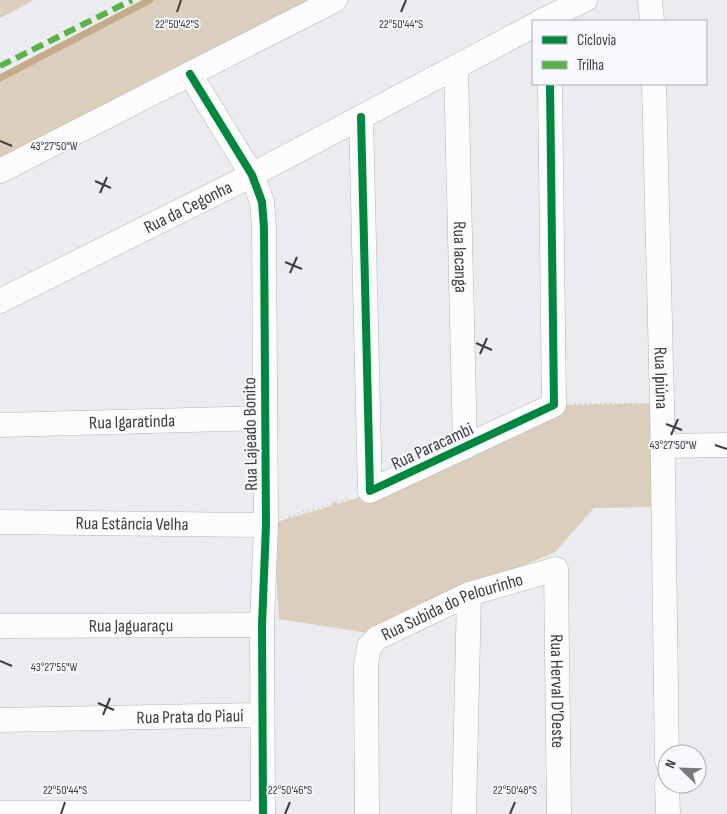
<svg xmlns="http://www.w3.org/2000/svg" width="727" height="814" viewBox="0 0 727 814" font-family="'Sofia Sans Condensed',sans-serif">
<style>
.green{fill:#dccebc}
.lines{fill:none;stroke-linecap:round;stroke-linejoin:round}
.stream{stroke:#c4ac8b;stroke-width:7}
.minor-casing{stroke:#b3b4b6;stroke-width:25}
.path{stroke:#cacacc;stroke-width:3;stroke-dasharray:1 4;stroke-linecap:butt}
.minor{stroke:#fcfcfd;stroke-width:24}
.quiet{stroke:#57b347;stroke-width:6;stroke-dasharray:12 6;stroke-linecap:butt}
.cycleway-casing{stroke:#f7f8fe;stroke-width:11}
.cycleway{stroke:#00873e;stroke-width:8}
.ticks{fill:none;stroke:#3c3d3f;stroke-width:2}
.labels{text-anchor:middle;stroke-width:4;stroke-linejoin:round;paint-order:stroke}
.street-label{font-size:18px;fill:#3c3d3f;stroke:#f7f8fe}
.ticks-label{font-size:12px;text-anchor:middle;fill:#3c3d3f;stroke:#f7f8fe;stroke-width:4;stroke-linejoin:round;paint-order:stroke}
</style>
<rect width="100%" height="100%" fill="#ebecef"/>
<!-- green -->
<g class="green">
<path d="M 0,0 L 34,0 L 0,18 Z"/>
<path d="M 153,0 L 311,0 L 186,62 L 0,158 L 0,77 Z"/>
<path d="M 662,403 L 663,507 L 594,508 L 555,552 L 368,633 L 279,619 L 273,523 L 331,506 L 335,501 L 337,504 L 370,494 L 554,405 Z"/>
</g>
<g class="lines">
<!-- stream -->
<path class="stream" d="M 0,78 L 150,0"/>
<defs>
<g id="minor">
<path d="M 650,0 L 652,21"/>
<path d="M 541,21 L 585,0"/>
<path id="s1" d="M 456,67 L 465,447"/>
<path d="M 190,74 L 252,175 L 262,202 L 264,228 L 266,525 L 262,625 L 263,814"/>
<path id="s2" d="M 654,84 L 662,403 L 667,761"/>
<path d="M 361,117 L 370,491 L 554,405 L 550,84"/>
<path d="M 0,171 L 335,0"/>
<path id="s3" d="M 0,301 L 252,175 L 533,26"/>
<path id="s4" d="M 0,425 L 264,418"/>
<path d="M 663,446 L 727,445"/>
<path id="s5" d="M 0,522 L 266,525"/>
<path id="s6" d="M 0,626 L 262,625"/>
<path id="s7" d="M 0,720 L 261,715"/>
<path d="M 667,784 L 668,814"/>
<path d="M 0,813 L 263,813"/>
<path id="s8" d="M 367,814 L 366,664 L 369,647 L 377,638 L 469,594 L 556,569 L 559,814"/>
<path d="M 464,814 L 469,594"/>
</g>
</defs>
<!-- minor casing -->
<use href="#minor" class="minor-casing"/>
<!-- path -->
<g class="path">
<path d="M 575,404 L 639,404"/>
<path d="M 289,517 L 350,498"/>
</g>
<!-- minor -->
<use href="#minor" class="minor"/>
<!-- quiet -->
<path class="quiet" d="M 0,66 L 132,0"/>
<defs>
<g id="cycleway">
<path d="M 190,74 L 252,175 L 262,202 L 264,228 L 266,525 L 262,625 L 263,814"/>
<path d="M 361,117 L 370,491 L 554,405 L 550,84"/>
</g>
</defs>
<!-- cycleway casing -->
<use href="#cycleway" class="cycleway-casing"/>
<!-- cycleway -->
<use href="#cycleway" class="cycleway"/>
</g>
<!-- ticks -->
<path class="ticks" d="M 177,12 L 181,0M 401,12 L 406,0M 0,141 L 12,146M 95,181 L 111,188M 100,193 L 107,177M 285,262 L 302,269M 290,273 L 297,257M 476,343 L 492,350M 480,354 L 487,338M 666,424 L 682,430M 671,435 L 678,419M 715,445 L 727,449M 0,661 L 12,666M 98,703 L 114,710M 103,715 L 110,698M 61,814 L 65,802M 285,814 L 290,802M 510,814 L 515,802"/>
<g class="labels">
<!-- street labels -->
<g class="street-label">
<text dy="6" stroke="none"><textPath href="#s3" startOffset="210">Rua da Cegonha</textPath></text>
<text dy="6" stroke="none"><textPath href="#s1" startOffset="190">Rua Iacanga</textPath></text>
<text dy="6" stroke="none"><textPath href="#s2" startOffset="294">Rua Ipiúna</textPath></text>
<text dy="6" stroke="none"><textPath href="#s4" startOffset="132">Rua Igaratinda</textPath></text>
<text transform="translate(250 434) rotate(-91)" y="6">Rua Lajeado Bonito</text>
<text transform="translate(432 446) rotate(-25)" y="6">Rua Paracambi</text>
<text dy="6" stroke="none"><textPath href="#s5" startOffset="132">Rua Estância Velha</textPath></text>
<text dy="6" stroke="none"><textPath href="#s8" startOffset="261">Rua Subida do Pelourinho</textPath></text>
<text dy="6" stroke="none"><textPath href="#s6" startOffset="131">Rua Jaguaraçu</textPath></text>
<text dy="6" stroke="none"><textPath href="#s8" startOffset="494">Rua Herval D'Oeste</textPath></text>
<text dy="6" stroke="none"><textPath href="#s7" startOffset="190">Rua Prata do Piauí</textPath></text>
</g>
</g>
<g class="ticks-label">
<text x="401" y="28">22°50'44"S</text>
<text x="177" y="28">22°50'42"S</text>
<text x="54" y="150">43°27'50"W</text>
<text x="673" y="449">43°27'50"W</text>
<text x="54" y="671">43°27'55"W</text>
<text x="65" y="794">22°50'44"S</text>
<text x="290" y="794">22°50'46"S</text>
<text x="515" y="794">22°50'48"S</text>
</g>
<!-- legend -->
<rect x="532" y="20" width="175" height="65" fill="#f7f8fe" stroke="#acadb2"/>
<rect x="542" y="36" width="25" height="8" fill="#00873e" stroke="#acadb2"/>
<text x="577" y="45" font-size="15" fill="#3c3d3f">Ciclovia</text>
<rect x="542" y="61" width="25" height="8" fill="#57b347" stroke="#acadb2"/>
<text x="577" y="70" font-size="15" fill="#3c3d3f">Trilha</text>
<!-- north arrow -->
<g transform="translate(682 769) rotate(293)"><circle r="24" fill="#f7f8fe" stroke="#acadb2"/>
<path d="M0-4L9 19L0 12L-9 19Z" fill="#797a7d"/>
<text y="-8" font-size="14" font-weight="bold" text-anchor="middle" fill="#3c3d3f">N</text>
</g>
</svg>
